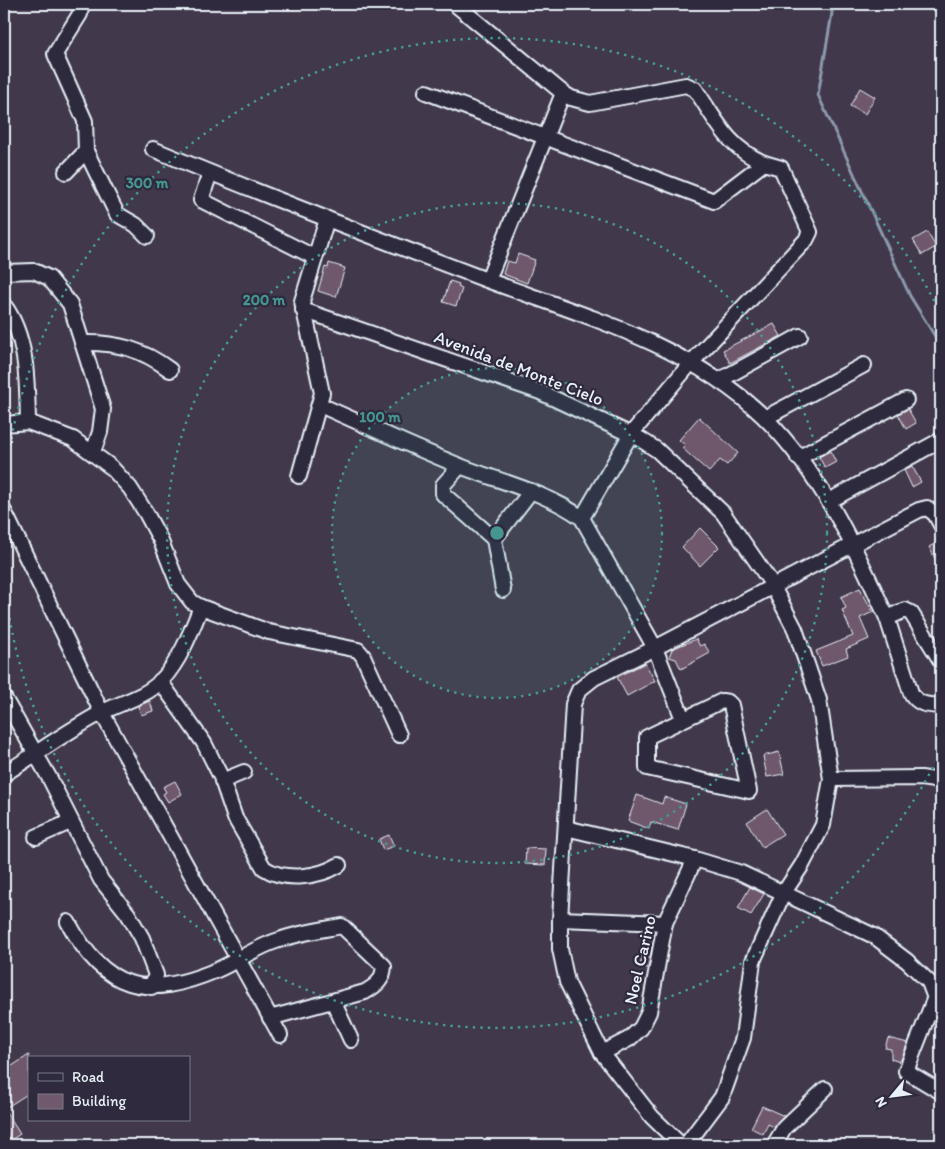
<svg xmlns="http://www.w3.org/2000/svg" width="945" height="1149" viewBox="0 0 945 1149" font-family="Itim,sans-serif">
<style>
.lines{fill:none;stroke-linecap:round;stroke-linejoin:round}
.stream{stroke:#8d9bad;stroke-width:3}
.building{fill:#70596c;stroke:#e8f1f8}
.minor-casing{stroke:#e8f1f8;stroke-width:18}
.minor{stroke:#2f2a3d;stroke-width:14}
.ring{fill:none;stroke:#459590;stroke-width:2.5;stroke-dasharray:2.5 5}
.labels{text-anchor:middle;stroke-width:4.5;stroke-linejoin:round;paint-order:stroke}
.street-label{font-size:18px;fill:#e8f1f8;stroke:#2f2a3d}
.centre{fill:#459590;stroke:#2f2a3d;stroke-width:2.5}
.ring-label{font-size:15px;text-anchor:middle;font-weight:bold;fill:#459590;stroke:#2f2a3d;stroke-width:4.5;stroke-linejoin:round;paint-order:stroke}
</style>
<rect width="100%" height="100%" fill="#42384b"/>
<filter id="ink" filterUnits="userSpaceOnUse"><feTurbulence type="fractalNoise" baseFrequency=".02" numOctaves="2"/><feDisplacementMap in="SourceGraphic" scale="10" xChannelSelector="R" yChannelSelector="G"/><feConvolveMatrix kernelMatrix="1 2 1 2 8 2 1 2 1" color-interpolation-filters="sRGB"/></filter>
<g filter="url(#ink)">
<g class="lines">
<!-- stream -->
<path class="stream" d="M 831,4 L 832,13 L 818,95 L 910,296 L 941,346"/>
</g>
<!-- building -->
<g class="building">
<path d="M 860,88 L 875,97 L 865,114 L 850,106 Z"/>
<path d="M 927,232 L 936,247 L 922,255 L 913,240 Z"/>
<path d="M 518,254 L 535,260 L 527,283 L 503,274 L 507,261 L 515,263 Z"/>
<path d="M 329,263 L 345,268 L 336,297 L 318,291 L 325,267 L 328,268 Z"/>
<path d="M 450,281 L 459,284 L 458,287 L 462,289 L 456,306 L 443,302 Z"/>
<path d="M 774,324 L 781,336 L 730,363 L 723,350 Z"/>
<path d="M 908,409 L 916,423 L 906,429 L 898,414 Z"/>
<path d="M 699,417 L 738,453 L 727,465 L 720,460 L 709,472 L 682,448 L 685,445 L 679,440 Z"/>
<path d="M 830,451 L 836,462 L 825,468 L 819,457 Z"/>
<path d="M 912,466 L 921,482 L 912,487 L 904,470 Z"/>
<path d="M 700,528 L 719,547 L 700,566 L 682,547 Z"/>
<path d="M 941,540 L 941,570 L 929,547 Z"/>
<path d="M 860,588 L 873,612 L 860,618 L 869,639 L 846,649 L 848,656 L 822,666 L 816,651 L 853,636 L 842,610 L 846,608 L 841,597 Z"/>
<path d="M 696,639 L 700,646 L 704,644 L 710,653 L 681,669 L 676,659 L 669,657 L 672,649 Z"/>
<path d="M 645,663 L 655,681 L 627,696 L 617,677 Z"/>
<path d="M 150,701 L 153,711 L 141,715 L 138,706 Z"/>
<path d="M 779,752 L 784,774 L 767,777 L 763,756 Z"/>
<path d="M 175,781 L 182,794 L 168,802 L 163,794 L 166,792 L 163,787 Z"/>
<path d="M 637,795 L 662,804 L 664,797 L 686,804 L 678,830 L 651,822 L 649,829 L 628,821 Z"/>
<path d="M 767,809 L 783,834 L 762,847 L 747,822 Z"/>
<path d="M 389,835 L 394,846 L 383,850 L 379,839 Z"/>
<path d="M 526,848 L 546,849 L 545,865 L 525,864 Z"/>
<path d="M 750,887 L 764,894 L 751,915 L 738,908 Z"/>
<path d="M 644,942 L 653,943 L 648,968 L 640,967 Z"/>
<path d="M 888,1038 L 908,1043 L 900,1062 L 891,1059 L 891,1049 L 885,1048 Z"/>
<path d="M 4,1054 L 12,1066 L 29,1055 L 29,1093 L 4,1109 L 20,1134 L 11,1140 L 4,1129 Z"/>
<path d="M 762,1106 L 784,1116 L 774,1127 L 768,1124 L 763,1134 L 751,1128 Z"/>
</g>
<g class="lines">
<defs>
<g id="minor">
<path d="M 79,4 L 81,6 L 80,14 L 55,54 L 85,121 L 86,151 L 105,190 L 117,214 L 136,225 L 147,236"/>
<path d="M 455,4 L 563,93 L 488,280"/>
<path d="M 426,92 L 714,201 L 764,163 L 781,168 L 810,232 L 806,240 L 690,364 L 631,434 L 582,518"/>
<path d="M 563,93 L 571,98 L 590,103 L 686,85 L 695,89 C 717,121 727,147 764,163"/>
<path d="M 153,149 C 263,195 373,237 484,279 C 581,315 687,343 764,417 C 820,472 855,547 887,618"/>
<path d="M 66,172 L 86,151"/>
<path d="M 210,173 L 201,200 L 314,257"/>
<path d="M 4,272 L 34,271 L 49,278 L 70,304 L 103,409 L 100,432 L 93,452"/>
<path d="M 4,305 C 28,338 27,383 28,422"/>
<path d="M 303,310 L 540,392 L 640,439 L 657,450 L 723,513 L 770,581 L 795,629 L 819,700 L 831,779 L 823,825 L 802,865 L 783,894 L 753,961 L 743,1038 L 722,1097 L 686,1145"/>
<path d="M 82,343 C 116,342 142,349 170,370"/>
<path d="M 720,380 L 800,336"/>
<path d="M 320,405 C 367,426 413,447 460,466 C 501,482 546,492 582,518 L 655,648 L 683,719"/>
<path d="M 765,418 L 864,365"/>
<path d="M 4,424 L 28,422 L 73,439 L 111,467 L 130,488 L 146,513 L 160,539 L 178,584 L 192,602 L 201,607 L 269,632 L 358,650 L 363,656 L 399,735"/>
<path d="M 798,458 L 906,400"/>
<path d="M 460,466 L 443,485 L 443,494 L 494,539 L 503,590"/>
<path d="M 299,476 L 322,393 L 302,301 L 327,219"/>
<path d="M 829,501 L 941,440"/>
<path d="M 4,511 L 102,713 L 280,1035"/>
<path d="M 494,539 L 531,491"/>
<path d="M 941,661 L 911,613 L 905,610 L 887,618 L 911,693 C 918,705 927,705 941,706"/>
<path d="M 160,681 L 204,743 L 221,777 L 235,818 L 264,868 C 285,882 319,877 339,865"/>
<path d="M 4,698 L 50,779 L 101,880 L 128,914 L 142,938 L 156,975 L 151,987"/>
<path d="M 722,701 L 728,702 L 731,705 L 749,791 L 647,768 L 647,737 Z"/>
<path d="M 4,774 C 36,754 67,731 101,713 C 121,702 144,698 161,681 C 180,661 191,632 201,607"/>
<path d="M 831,779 L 921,778 L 941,781"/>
<path d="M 222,781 L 244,772"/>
<path d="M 566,828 L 695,859 L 741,873 L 874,936 L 907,961 L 929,982 L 941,1014"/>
<path d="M 36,837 L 70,822"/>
<path d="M 560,919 L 665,923"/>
<path d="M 68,922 C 105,991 146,1000 217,970 C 238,961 256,947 279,940 C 299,933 321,930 342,926 L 384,966 C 383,980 377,985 365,992 L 270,1018"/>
<path d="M 935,997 L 906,1071 L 941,1092"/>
<path d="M 333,1001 L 351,1040"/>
<path d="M 602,1053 L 629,1039 L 641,1028 L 649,1012 L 665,923 L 695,859"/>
<path d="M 681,1145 L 652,1117 L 602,1053 L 567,982 L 560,949 L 560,919 L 573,704 L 579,690 L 594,678 L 655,648 L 919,510 L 927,508 L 935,514 L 941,525"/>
<path d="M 774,1145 L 784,1128 L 825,1089"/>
</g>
</defs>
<!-- minor casing -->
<use href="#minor" class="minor-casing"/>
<!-- minor -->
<use href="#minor" class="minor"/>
</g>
</g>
<!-- distance rings -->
<circle cx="497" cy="533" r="165" fill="#459590" fill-opacity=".12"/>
<g class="ring">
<circle cx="497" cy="533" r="165"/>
<circle cx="497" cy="533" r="330"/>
<path d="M940 754A495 495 0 0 1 4 576M4 490A495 495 0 0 1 940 312"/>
</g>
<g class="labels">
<!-- street labels -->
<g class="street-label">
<text transform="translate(519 368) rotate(21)" y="6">Avenida de Monte Cielo</text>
<text transform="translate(640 960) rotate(-77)" y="6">Noel Carino</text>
</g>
</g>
<circle cx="497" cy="533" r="8" class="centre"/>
<g class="ring-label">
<text x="147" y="188">300 m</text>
<text x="264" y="305">200 m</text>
<text x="380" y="422">100 m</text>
</g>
<!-- margin -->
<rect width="945" height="1149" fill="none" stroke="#2f2a3d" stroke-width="20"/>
<rect x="10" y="10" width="925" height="1129" fill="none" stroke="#e8f1f8" stroke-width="2" filter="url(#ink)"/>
<!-- legend -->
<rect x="28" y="1056" width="162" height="65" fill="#2f2a3d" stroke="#797a88"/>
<rect x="38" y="1073" width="25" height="8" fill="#2f2a3d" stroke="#797a88"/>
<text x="72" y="1082" font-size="15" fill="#e8f1f8">Road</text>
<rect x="38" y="1094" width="25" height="15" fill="#70596c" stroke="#797a88"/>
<text x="72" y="1106" font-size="15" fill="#e8f1f8">Building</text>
<!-- north arrow -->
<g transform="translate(892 1096) rotate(241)" stroke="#2f2a3d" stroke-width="4" paint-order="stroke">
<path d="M0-4L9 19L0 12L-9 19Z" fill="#e8f1f8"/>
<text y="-8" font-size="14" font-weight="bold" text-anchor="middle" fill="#e8f1f8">N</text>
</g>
</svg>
